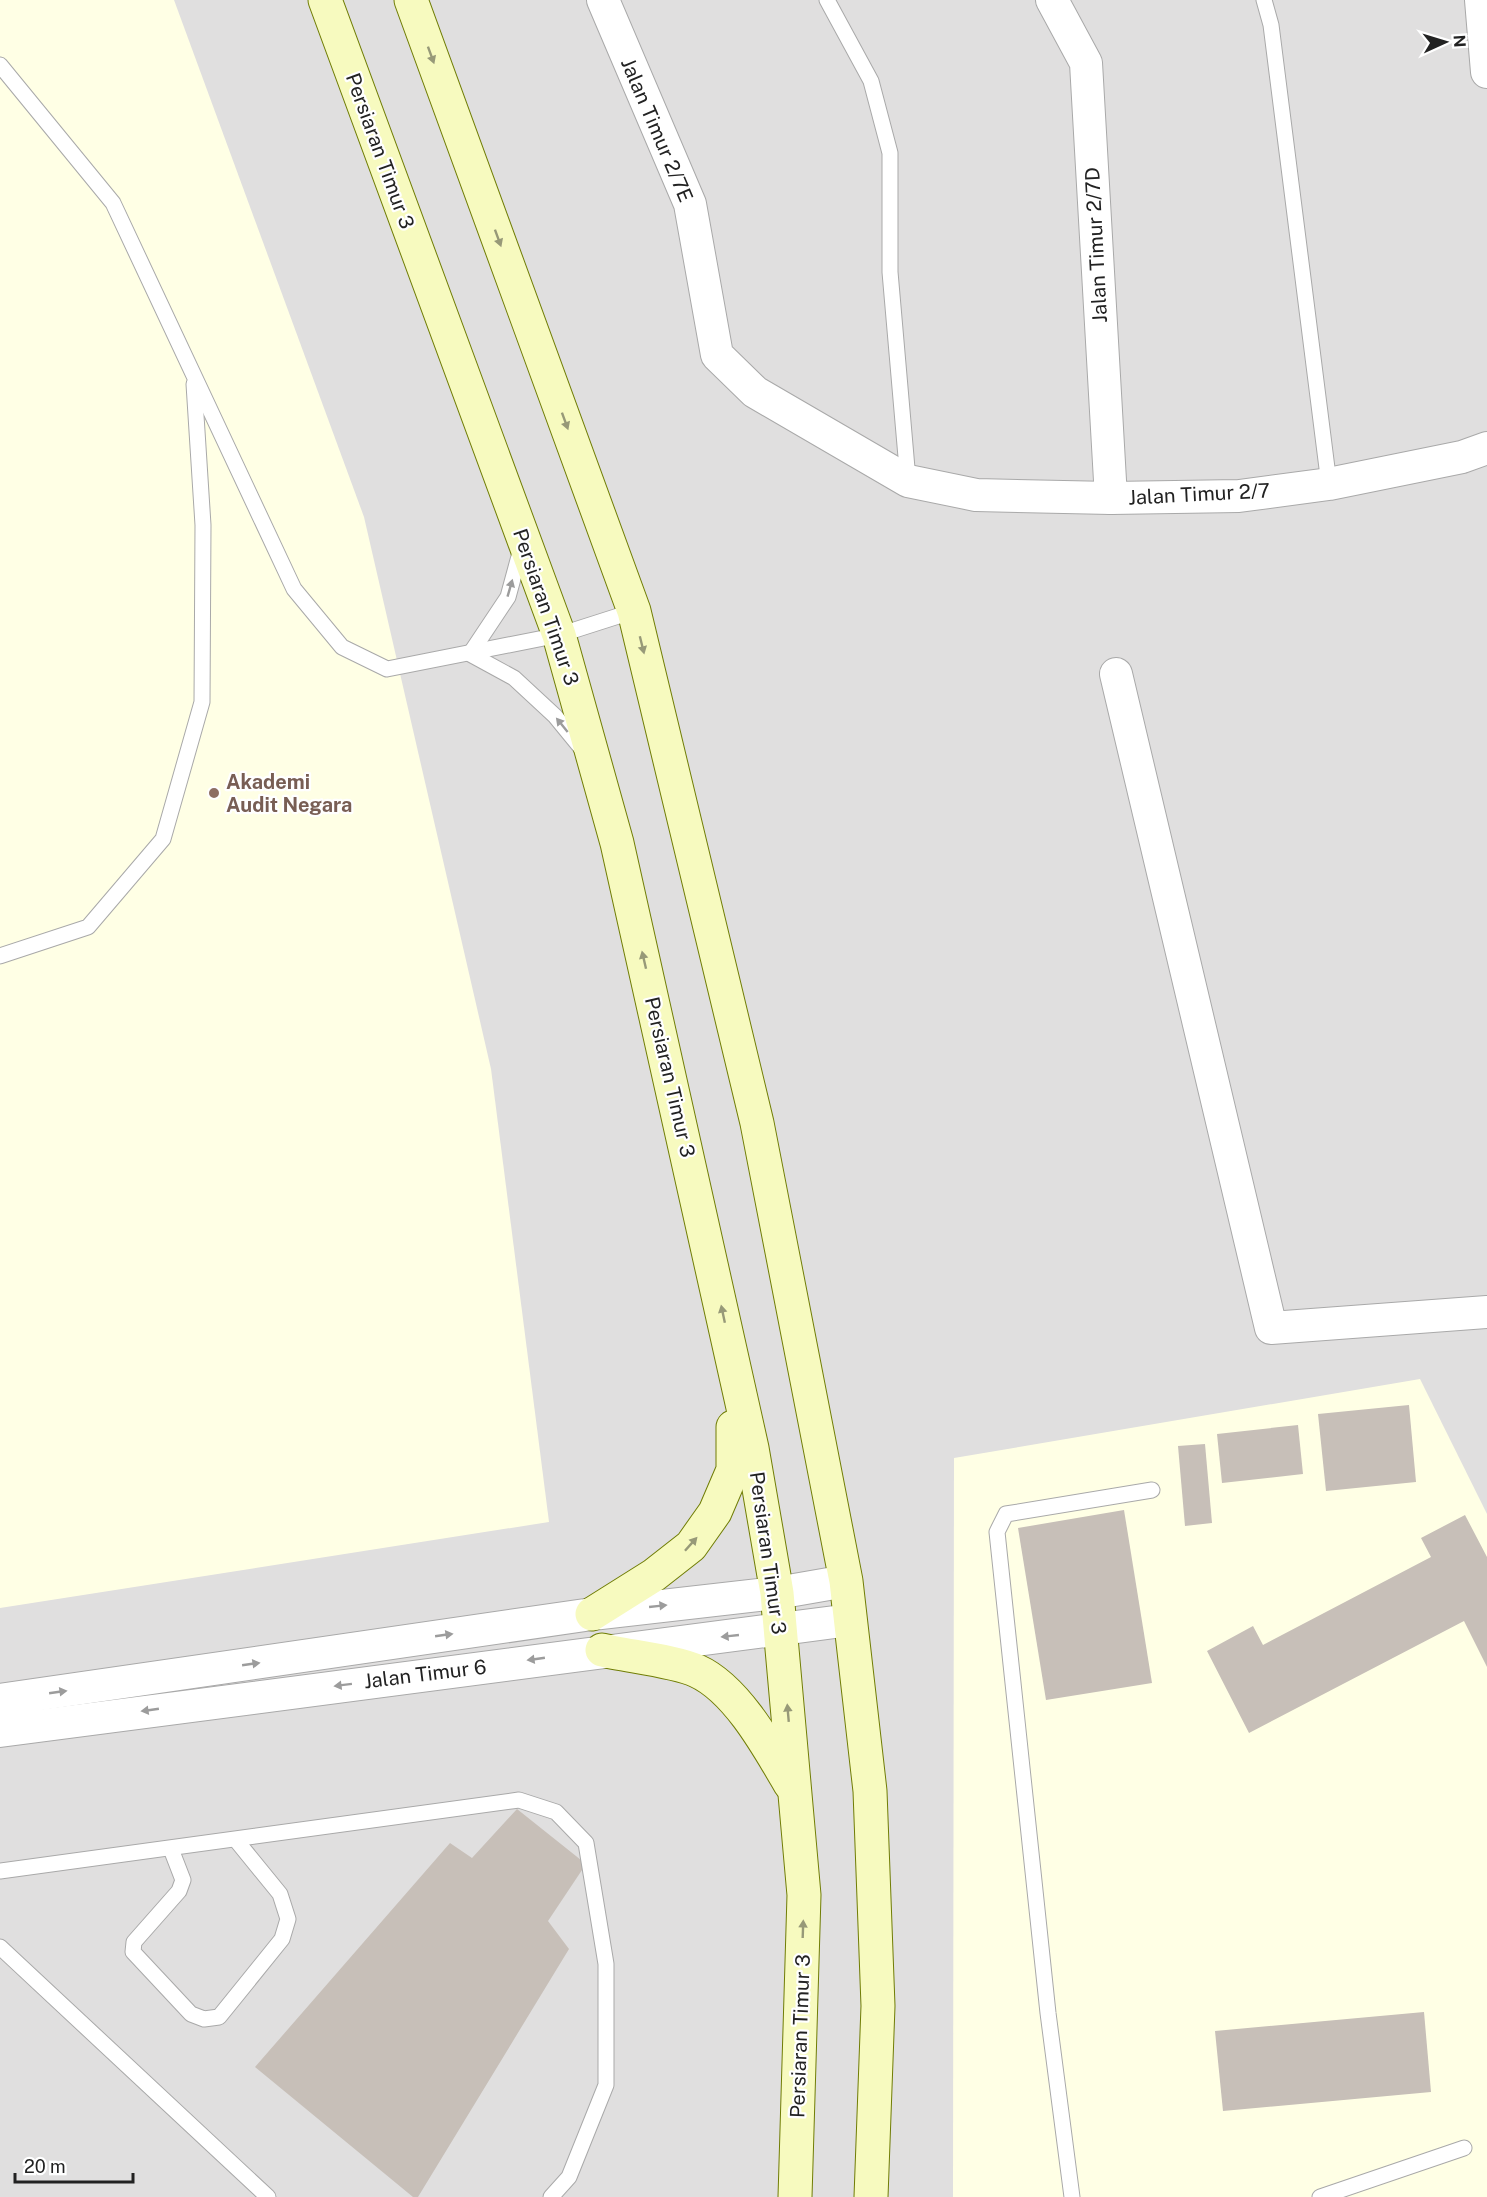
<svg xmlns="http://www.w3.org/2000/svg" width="1487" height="2197" viewBox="0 0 1487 2197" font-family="'Public Sans',sans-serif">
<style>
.residential{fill:#e0dfdf}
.education{fill:#ffffe5}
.building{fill:#c7bfb8}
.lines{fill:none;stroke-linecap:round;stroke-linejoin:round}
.lane-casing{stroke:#a9a9a9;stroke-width:17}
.street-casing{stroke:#a9a9a9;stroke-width:34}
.secondary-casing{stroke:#707d05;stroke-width:35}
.lane{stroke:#fff;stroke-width:15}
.street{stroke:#fff;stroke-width:32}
.secondary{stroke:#f7fabf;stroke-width:33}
.oneway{fill:#979978}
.oneway2{fill:#9c9c9c}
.education-dot{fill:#8d6e63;stroke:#fff;stroke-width:2}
.labels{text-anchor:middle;stroke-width:4.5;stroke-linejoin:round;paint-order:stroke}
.street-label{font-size:20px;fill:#222;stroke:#fff}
.education-label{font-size:20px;font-weight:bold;fill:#785e54;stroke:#fff;text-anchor:start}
</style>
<rect width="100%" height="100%" fill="#f2efe9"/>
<!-- residential -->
<rect class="residential" x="0" y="0" width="1487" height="2197"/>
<!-- education -->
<g class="education">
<path d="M 0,0 L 174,0 L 364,517 L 491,1069 L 549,1522 L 0,1608 Z"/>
<path d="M 1420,1379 L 1487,1514 L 1487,2197 L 953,2197 L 954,1458 Z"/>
</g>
<!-- building -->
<g class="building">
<path d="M 1409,1405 L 1416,1482 L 1326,1491 L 1318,1414 Z"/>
<path d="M 1298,1425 L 1303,1474 L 1222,1483 L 1217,1434 Z"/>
<path d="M 1205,1444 L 1212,1523 L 1185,1526 L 1178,1446 Z"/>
<path d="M 1124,1510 L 1152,1683 L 1046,1700 L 1018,1528 Z"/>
<path d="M 1465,1515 L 1487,1557 L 1487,1667 L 1464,1621 L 1249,1733 L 1207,1651 L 1253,1626 L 1263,1645 L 1431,1557 L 1421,1538 Z"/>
<path d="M 517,1809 L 586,1864 L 548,1921 L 569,1949 L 418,2197 L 413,2197 L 255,2067 L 450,1843 L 472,1858 Z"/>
<path d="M 1424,2012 L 1431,2092 L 1223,2111 L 1215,2031 Z"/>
</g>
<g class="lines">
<defs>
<g id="lane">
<path d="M 827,0 L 871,81 L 890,153 L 890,272 L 908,480"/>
<path d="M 1264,0 L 1271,25 L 1329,484"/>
<path d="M 0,65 L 113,203 L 294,589 L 342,647 L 387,669 L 559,635 L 634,611"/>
<path d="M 521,549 L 508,597 L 470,654 L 514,678 L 555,716 L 582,749"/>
<path d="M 0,956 L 88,927 L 163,839 L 202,702 L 203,525 L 194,384"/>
<path d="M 171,1849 L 183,1880 L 179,1891 L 134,1942 L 133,1952 L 191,2014 L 204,2019 L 219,2017 L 282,1939 L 288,1919 L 280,1894 L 236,1840"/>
<path d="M 0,1871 L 519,1800 L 556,1812 L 586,1843 L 606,1964 L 606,2085 L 569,2177 L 551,2197"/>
<path d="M 0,1947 L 268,2197"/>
<path d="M 1072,2197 L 1048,2013 L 997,1532 L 1006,1514 L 1152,1490"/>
<path d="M 1320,2197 L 1464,2148"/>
</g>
<g id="street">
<path d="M 603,0 L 690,204 L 717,355 L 755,392 L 908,481 L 976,495 L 1111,498 L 1239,496 L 1329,484 L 1462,457 L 1487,448"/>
<path d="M 1052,0 L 1086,63 L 1111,498"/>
<path d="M 1481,0 L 1487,72"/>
<path d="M 1116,674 L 1271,1328 L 1487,1312"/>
<path d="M 0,1700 L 592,1614 L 777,1593 L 846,1581"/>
<path d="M 0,1731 L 850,1620"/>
</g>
<g id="secondary">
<path d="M 325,0 L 559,635 L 617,843 L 752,1448 L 777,1593 L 804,1895 L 795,2197"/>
<path d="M 411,0 L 634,611 L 757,1123 L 846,1581 L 870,1791 L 878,2006 L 871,2197"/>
<path d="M 592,1614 L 654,1575 L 691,1546 L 715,1512 L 733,1470 L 733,1427"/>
<path d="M 602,1650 C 627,1656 676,1661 697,1671 C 737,1689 769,1748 790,1784"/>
</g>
</defs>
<!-- lane casing -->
<use href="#lane" class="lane-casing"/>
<!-- street casing -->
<use href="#street" class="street-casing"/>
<!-- secondary casing -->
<use href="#secondary" class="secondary-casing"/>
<!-- lane -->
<use href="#lane" class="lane"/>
<!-- street -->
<use href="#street" class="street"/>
<!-- secondary -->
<use href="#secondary" class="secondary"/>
</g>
<!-- one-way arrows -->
<defs><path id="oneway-solid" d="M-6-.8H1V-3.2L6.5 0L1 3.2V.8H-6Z" transform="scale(1.5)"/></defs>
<g class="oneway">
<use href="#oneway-solid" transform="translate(431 55) rotate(70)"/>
<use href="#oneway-solid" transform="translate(498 238) rotate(70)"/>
<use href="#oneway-solid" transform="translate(565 421) rotate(70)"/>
<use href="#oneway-solid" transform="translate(642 645) rotate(76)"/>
<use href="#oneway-solid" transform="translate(644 960) rotate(-103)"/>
<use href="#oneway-solid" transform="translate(723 1314) rotate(-102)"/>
<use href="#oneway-solid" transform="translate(691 1544) rotate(-48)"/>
<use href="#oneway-solid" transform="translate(788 1713) rotate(-95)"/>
<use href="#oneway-solid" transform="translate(803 1929) rotate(-88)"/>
</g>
<g class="oneway2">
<use href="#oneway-solid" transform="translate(510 588) rotate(-74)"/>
<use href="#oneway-solid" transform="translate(562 725) rotate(-129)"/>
<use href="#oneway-solid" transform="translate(658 1606) rotate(-6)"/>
<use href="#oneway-solid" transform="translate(444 1635) rotate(-8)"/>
<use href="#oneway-solid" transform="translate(730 1636) rotate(174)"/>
<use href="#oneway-solid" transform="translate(536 1659) rotate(172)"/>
<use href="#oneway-solid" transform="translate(251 1664) rotate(-8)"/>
<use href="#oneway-solid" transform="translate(343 1685) rotate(173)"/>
<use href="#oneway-solid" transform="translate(58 1692) rotate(-8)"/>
<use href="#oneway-solid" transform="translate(150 1710) rotate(172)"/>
</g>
<!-- markers -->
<circle class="education-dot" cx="214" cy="793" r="6"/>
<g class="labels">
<!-- street labels -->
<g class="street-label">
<text transform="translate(657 130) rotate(67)" y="7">Jalan Timur 2/7E</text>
<text transform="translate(380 151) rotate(70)" y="7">Persiaran Timur 3</text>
<text transform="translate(1096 245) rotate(-93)" y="7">Jalan Timur 2/7D</text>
<text transform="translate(1199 494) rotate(-3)" y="7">Jalan Timur 2/7</text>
<text transform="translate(546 607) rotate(71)" y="7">Persiaran Timur 3</text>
<text transform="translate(670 1077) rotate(77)" y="7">Persiaran Timur 3</text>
<text transform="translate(768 1553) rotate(82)" y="7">Persiaran Timur 3</text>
<text transform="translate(425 1674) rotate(-7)" y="7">Jalan Timur 6</text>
<text transform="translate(800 2036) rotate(-88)" y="7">Persiaran Timur 3</text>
</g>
<!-- education labels -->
<g class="education-label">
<text x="226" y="789">Akademi<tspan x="226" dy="23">Audit Negara</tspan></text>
</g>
</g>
<!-- north arrow -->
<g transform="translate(1445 42) rotate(86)" stroke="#ffffff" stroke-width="4.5" paint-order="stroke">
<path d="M0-4.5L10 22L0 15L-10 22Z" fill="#222222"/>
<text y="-9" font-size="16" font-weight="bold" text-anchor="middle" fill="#222222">N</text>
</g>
<!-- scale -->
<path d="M15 2173v9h118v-9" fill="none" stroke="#222222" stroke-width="3"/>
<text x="24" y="2173" font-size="18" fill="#222222" stroke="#ffffff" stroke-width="4.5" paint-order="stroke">20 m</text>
</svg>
